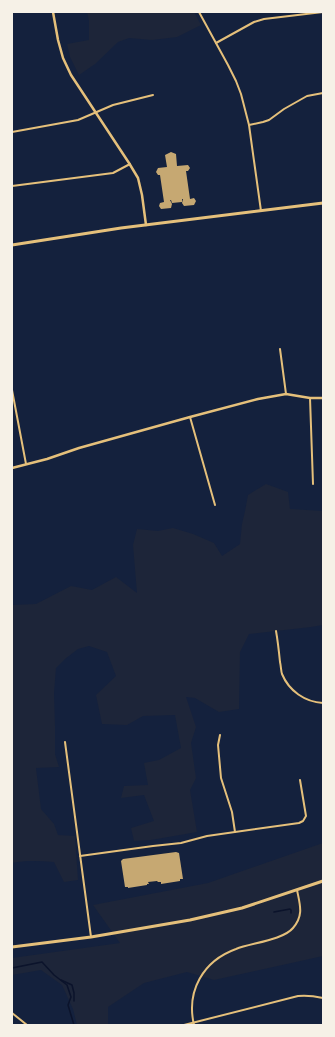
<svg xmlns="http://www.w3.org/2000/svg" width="335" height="1037" viewBox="0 0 335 1037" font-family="'Asap Condensed',sans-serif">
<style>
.green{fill:#1d2539}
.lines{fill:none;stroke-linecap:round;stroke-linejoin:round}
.stream{stroke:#0b132b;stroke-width:1.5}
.building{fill:#c6a872}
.minor{stroke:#e5c07b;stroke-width:2}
.tertiary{stroke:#e5c07b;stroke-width:2.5}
.secondary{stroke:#e5c07b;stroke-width:3}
.primary{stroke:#e5c07b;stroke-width:3}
</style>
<rect width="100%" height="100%" fill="#14213d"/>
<!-- green -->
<g class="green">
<path d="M 87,12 L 194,12 L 201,25 L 177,37 L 152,40 L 129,38 L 118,42 L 95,64 L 79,75 L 70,57 L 67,44 L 89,40 L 89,21 Z"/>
<path d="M 266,484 L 288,492 L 290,509 L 323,511 L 323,625 L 311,627 L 249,634 L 240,652 L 239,709 L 219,712 L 195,698 L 186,697 L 196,727 L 191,743 L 196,778 L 190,790 L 197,832 L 151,840 L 134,841 L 131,828 L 154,821 L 144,795 L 121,798 L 124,786 L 148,785 L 144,763 L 159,760 L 181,748 L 175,715 L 143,716 L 127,725 L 102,724 L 96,695 L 116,676 L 107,652 L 89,646 L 78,649 L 65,659 L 56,668 L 54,693 L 55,726 L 55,754 L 59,767 L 36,768 L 41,809 L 54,824 L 58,835 L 75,836 L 78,880 L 64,882 L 54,862 C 40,861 26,860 12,863 L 12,605 L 36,604 L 71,586 L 92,590 L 116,577 L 137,593 L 133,545 L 137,529 L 158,531 L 173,528 L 193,534 L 214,543 L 222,556 L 240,544 L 242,524 L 245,511 L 248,495 Z"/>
<path d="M 323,843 L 323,956 L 214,980 L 187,972 L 144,983 L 108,1007 L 108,1025 L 77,1025 L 73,1009 L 62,985 L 41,970 L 12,975 L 12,958 L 120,943 L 93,905 L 208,883 Z"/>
</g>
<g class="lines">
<!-- stream -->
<g class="stream">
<path d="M 274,912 L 290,909 L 291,910 L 291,913"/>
<path d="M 12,968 L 42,962 L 54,975 L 67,985 L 71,997 L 68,1005 L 74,1025"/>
<path d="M 61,980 L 72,985 L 74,993 L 74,1001"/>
</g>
</g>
<!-- building -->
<g class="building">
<path d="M 171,152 L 176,154 L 177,166 L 188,165 L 190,168 L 188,171 L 186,171 L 190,199 L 194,198 L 196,201 L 194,205 L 184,206 L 182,203 L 183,199 L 182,199 L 182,202 L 172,203 L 171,200 L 170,200 L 172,204 L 171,208 L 161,209 L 159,206 L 160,203 L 164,202 L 160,175 L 158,175 L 156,172 L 158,168 L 167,167 L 165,155 Z"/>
<path d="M 176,852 L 179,853 L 183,879 L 180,879 L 180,881 L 161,884 L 161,882 L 158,882 L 157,881 L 148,882 L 149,884 L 147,884 L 147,885 L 128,888 L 128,887 L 125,887 L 121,861 L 123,859 Z"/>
</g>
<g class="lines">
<!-- minor -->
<g class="minor">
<path d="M 199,12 L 228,65 L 236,81 L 241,94 L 249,125 L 261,211"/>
<path d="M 216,43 L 254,22 L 264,19 L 323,12"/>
<path d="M 249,125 L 263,122 L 269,120 L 284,109 L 307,96 L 323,93"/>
<path d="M 12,132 L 78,120 L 113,105 L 153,95"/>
<path d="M 12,186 L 113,173 L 130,164"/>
<path d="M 280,349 L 286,394"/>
<path d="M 12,390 L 26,464"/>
<path d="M 310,398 L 313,484"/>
<path d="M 190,417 L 215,505"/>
<path d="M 276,631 C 278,642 279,652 280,662 C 281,666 281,671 282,674 C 289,691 305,702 323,703"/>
<path d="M 220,735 L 218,745 L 221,778 L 232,812 L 235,832"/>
<path d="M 65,742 L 91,937"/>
<path d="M 80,856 L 153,846 L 181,843 L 207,836 L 299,823 L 303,821 L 306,816 L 300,780"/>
<path d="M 12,1013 L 27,1025"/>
<path d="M 184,1025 L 298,996 C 307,995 314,996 323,998"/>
<path d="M 194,1025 C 186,991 203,961 236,949 C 251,943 283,940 293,928 C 304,915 300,905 297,890"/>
</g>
<!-- tertiary -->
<g class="tertiary">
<path d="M 53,12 L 58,40 L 63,58 L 71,75 L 129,163 L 138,178 L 142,195 L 146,225"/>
<path d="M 12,468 L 47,459 L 79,448 L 190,417 L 258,399 L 286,394 L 310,398 L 323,398"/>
</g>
<!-- secondary -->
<path class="secondary" d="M 12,245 L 121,228 L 323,203"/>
<!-- primary -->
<path class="primary" d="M 12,947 L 91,937 L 190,920 L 242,908 L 323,881"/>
</g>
<!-- border -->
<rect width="335" height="1037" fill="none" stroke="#f6f1e7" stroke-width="26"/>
</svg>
